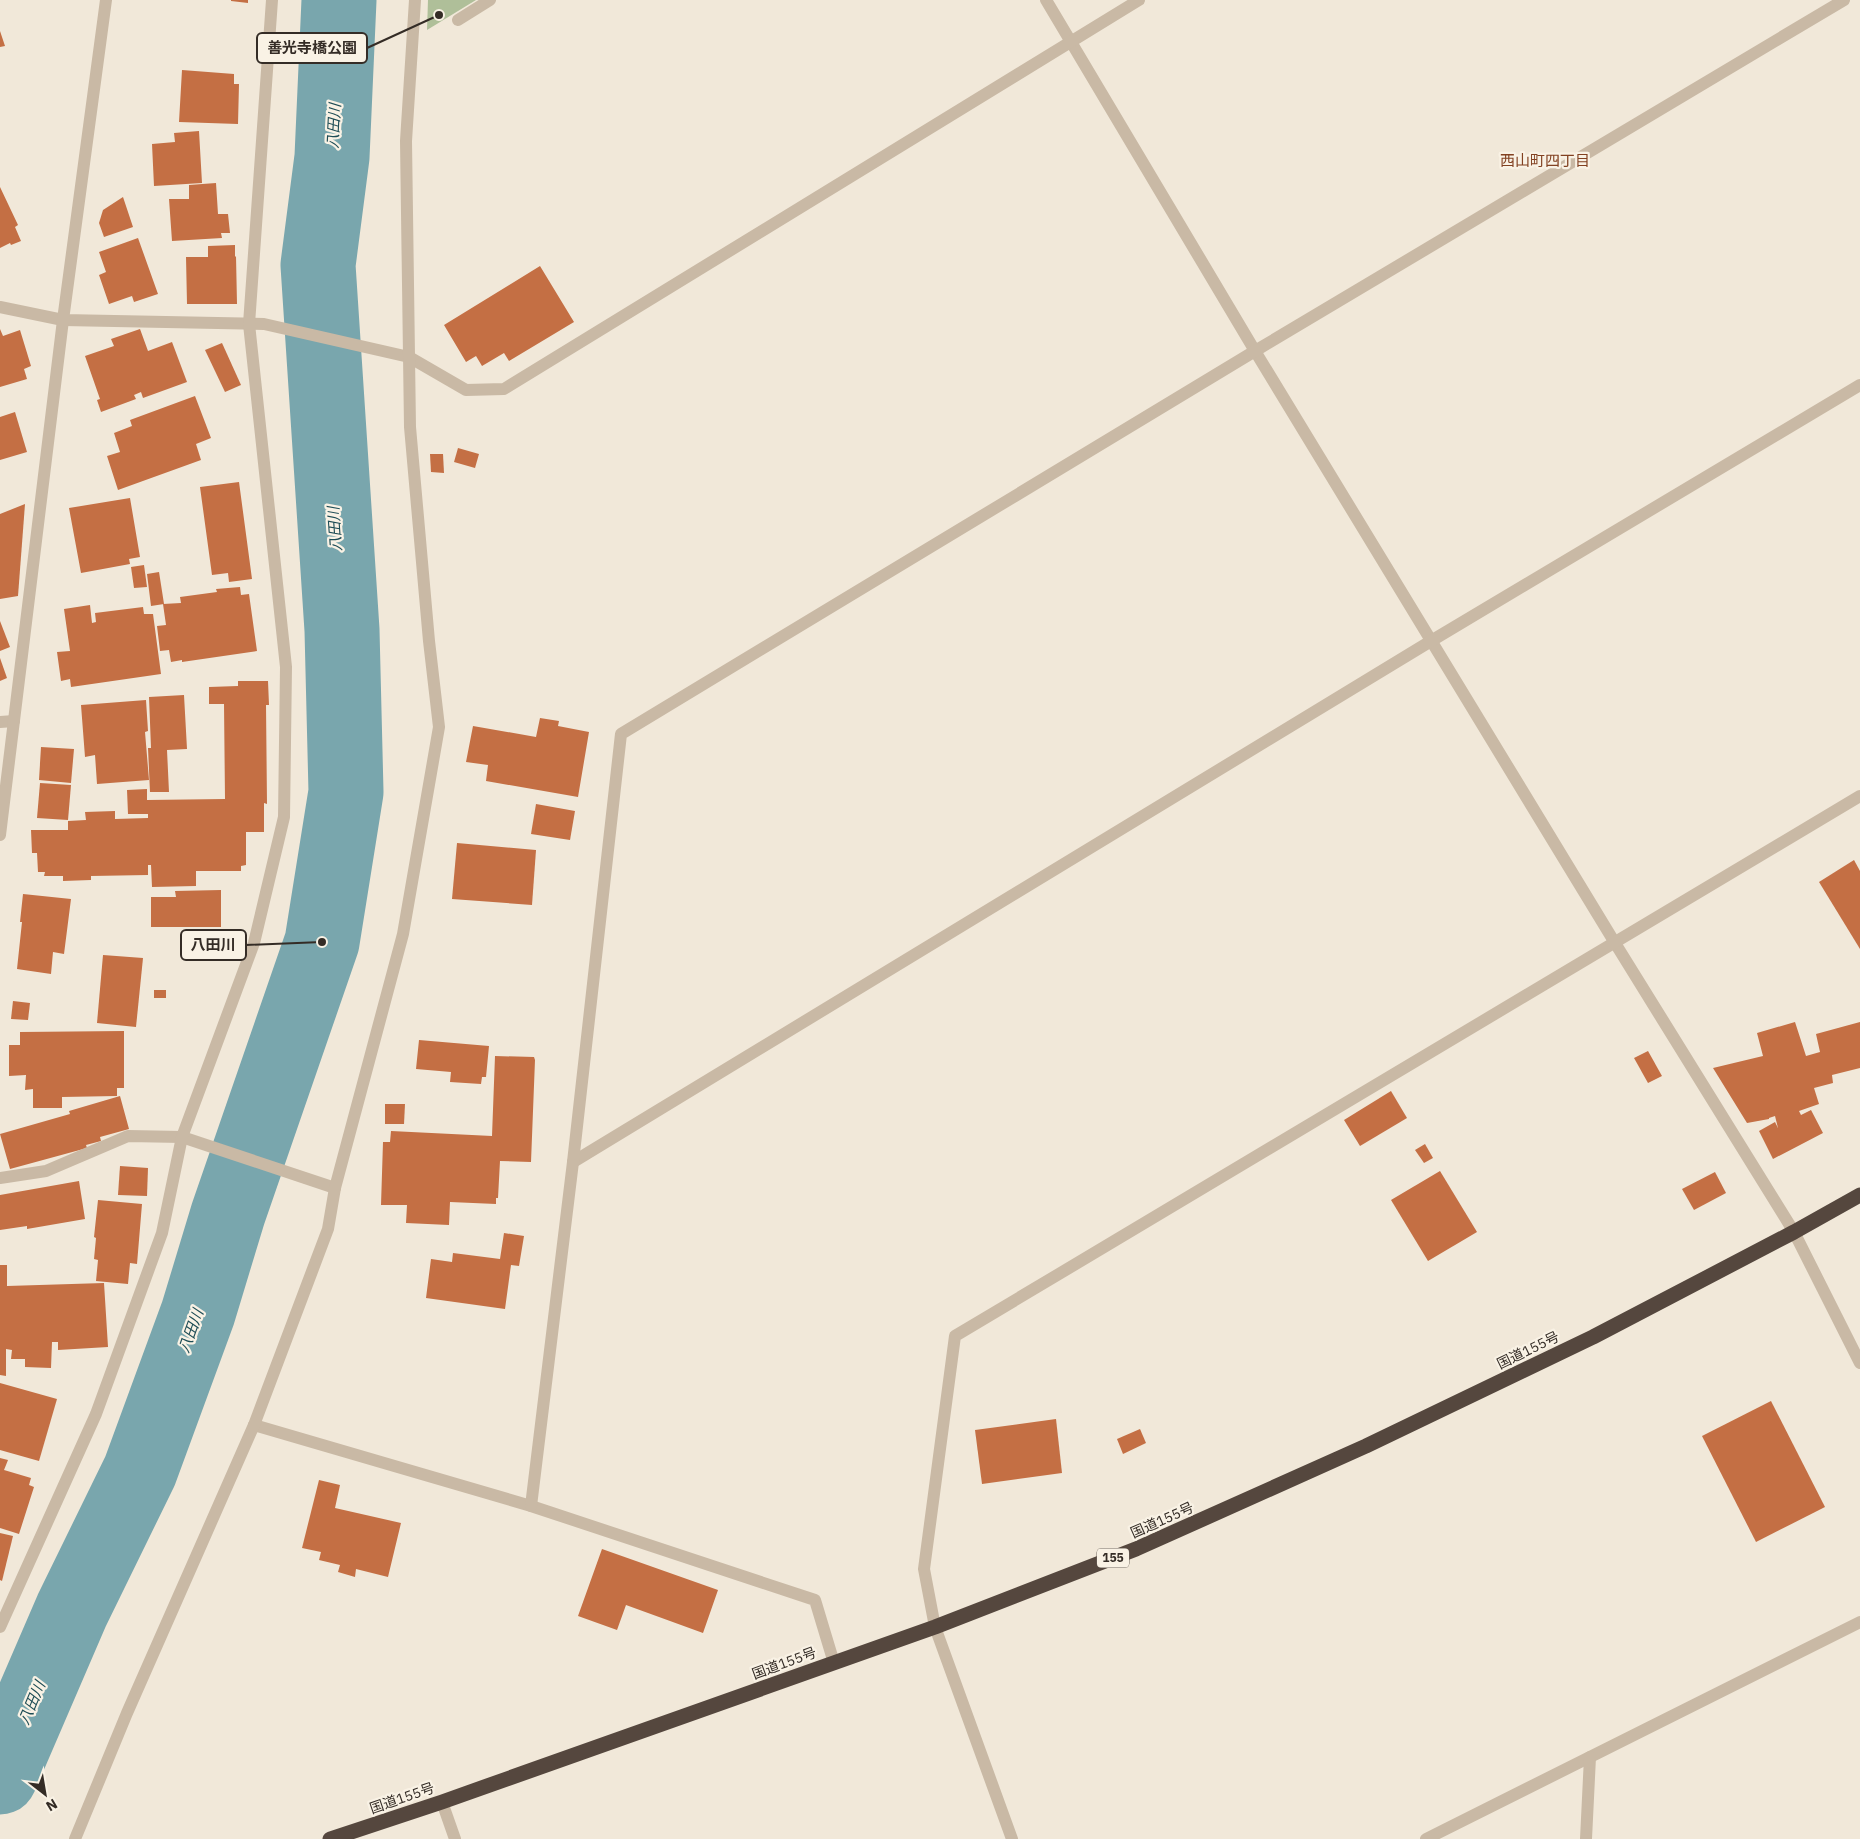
<svg xmlns="http://www.w3.org/2000/svg" width="1860" height="1839" viewBox="0 0 1860 1839" font-family="'IBM Plex Sans','Noto Sans JP',sans-serif">
<style>
.green{fill:#afbf99}
.lines{fill:none;stroke-linecap:round;stroke-linejoin:round}
.river{stroke:#79a6ad;stroke-width:75}
.building{fill:#c46f44}
.minor{stroke:#c9b9a5;stroke-width:12}
.highway{stroke:#55473e;stroke-width:15}
.labels{text-anchor:middle;stroke-width:4.5;stroke-linejoin:round;paint-order:stroke}
.shield{fill:#f9f2e5;stroke:#6f675f;stroke-width:1}
.shield-label{font-size:12px;font-weight:bold;fill:#342c26}
.street-label{font-size:14px;fill:#342c26;stroke:#f9f2e5}
.water-label{font-size:15px;font-style:italic;fill:#1d4c55;stroke:#f9f2e5}
.neighbourhood-label{font-size:15px;fill:#824121;stroke:#f9f2e5}
.leader{fill:none;stroke:#342c26;stroke-width:2}
.callout-dot{fill:#342c26;stroke:#f9f2e5;stroke-width:2}
.callout{fill:#f9f2e5;stroke:#342c26;stroke-width:2}
.callout-label{font-size:15px;text-anchor:middle;font-weight:bold;fill:#342c26}
</style>
<rect width="100%" height="100%" fill="#f1e8d9"/>
<!-- green -->
<path class="green" d="M 428,0 L 476,0 L 427,30 Z"/>
<g class="lines">
<!-- river -->
<path class="river" d="M 0,1777 L 72,1610 L 140,1471 L 198,1313 L 228,1214 L 322,942 L 346,792 L 342,630 L 318,265 L 332,157 L 339,0"/>
</g>
<!-- building -->
<g class="building">
<path d="M 231,0 L 248,0 L 248,3 L 231,1 Z"/>
<path d="M 0,31 L 5,46 L 0,47 Z"/>
<path d="M 182,70 L 234,74 L 234,84 L 239,84 L 238,124 L 179,122 Z"/>
<path d="M 199,131 L 202,183 L 154,186 L 152,144 L 175,142 L 174,133 Z"/>
<path d="M 216,183 L 218,214 L 228,214 L 230,233 L 221,233 L 222,238 L 172,241 L 169,199 L 189,199 L 189,185 Z"/>
<path d="M 0,187 L 18,225 L 15,227 L 21,241 L 11,245 L 10,243 L 0,248 Z"/>
<path d="M 123,197 L 133,227 L 104,237 L 99,223 L 103,210 Z"/>
<path d="M 138,238 L 158,294 L 134,302 L 132,296 L 109,304 L 99,275 L 106,272 L 99,252 Z"/>
<path d="M 235,245 L 235,257 L 236,256 L 237,304 L 187,304 L 186,257 L 208,257 L 208,246 Z"/>
<path d="M 540,266 L 574,322 L 509,361 L 504,353 L 482,366 L 476,356 L 466,362 L 444,325 Z"/>
<path d="M 0,329 L 3,336 L 20,330 L 31,366 L 24,369 L 27,379 L 0,387 Z"/>
<path d="M 140,329 L 148,351 L 172,342 L 187,382 L 143,398 L 141,392 L 134,395 L 136,399 L 101,412 L 97,400 L 100,399 L 85,356 L 114,346 L 111,339 Z"/>
<path d="M 222,343 L 241,385 L 225,392 L 205,350 Z"/>
<path d="M 195,396 L 211,438 L 196,444 L 201,460 L 118,490 L 107,456 L 120,452 L 114,433 L 132,426 L 130,420 Z"/>
<path d="M 15,412 L 27,452 L 0,460 L 0,417 Z"/>
<path d="M 458,448 L 479,454 L 475,468 L 454,462 Z"/>
<path d="M 430,454 L 443,454 L 444,473 L 431,472 Z"/>
<path d="M 239,482 L 252,579 L 229,582 L 228,573 L 212,575 L 200,487 Z"/>
<path d="M 130,498 L 140,557 L 129,559 L 130,564 L 81,573 L 69,508 Z"/>
<path d="M 25,504 L 18,596 L 0,599 L 0,514 Z"/>
<path d="M 144,565 L 147,587 L 134,588 L 131,567 Z"/>
<path d="M 159,572 L 164,604 L 151,606 L 147,574 Z"/>
<path d="M 240,587 L 241,595 L 249,594 L 257,651 L 182,662 L 182,660 L 171,662 L 169,650 L 160,651 L 157,626 L 166,625 L 163,604 L 181,603 L 180,597 L 217,592 L 216,589 Z"/>
<path d="M 90,605 L 92,623 L 96,622 L 95,613 L 143,607 L 144,614 L 153,614 L 161,674 L 71,687 L 70,679 L 61,681 L 57,652 L 70,651 L 64,609 Z"/>
<path d="M 0,621 L 10,647 L 0,651 Z"/>
<path d="M 0,658 L 7,678 L 0,681 Z"/>
<path d="M 238,681 L 268,681 L 269,705 L 266,705 L 267,804 L 264,803 L 264,832 L 246,832 L 246,865 L 241,866 L 241,871 L 196,871 L 196,886 L 152,887 L 151,865 L 148,865 L 148,875 L 91,876 L 91,880 L 63,881 L 63,876 L 44,876 L 45,872 L 38,872 L 37,853 L 32,853 L 31,830 L 68,830 L 68,821 L 86,820 L 85,812 L 115,811 L 115,819 L 148,818 L 148,814 L 128,814 L 127,790 L 147,789 L 147,800 L 225,799 L 224,704 L 209,704 L 209,687 L 238,686 Z"/>
<path d="M 184,695 L 187,749 L 167,750 L 169,792 L 150,792 L 148,748 L 151,748 L 149,697 Z"/>
<path d="M 146,700 L 148,731 L 145,732 L 149,780 L 97,784 L 95,755 L 85,757 L 81,705 Z"/>
<path d="M 540,718 L 559,721 L 558,726 L 589,732 L 578,797 L 486,781 L 488,765 L 466,762 L 473,726 L 536,737 Z"/>
<path d="M 41,747 L 74,749 L 71,783 L 39,780 Z"/>
<path d="M 40,783 L 71,785 L 68,820 L 37,818 Z"/>
<path d="M 536,804 L 575,811 L 570,840 L 531,834 Z"/>
<path d="M 457,843 L 536,850 L 532,905 L 452,899 Z"/>
<path d="M 1854,860 L 1860,871 L 1860,949 L 1819,882 Z"/>
<path d="M 221,890 L 221,927 L 151,927 L 151,897 L 176,897 L 175,891 Z"/>
<path d="M 23,894 L 71,899 L 64,954 L 53,952 L 51,974 L 17,969 L 22,922 L 20,922 Z"/>
<path d="M 103,955 L 143,958 L 136,1027 L 97,1023 Z"/>
<rect x="154" y="990" width="12" height="8"/>
<path d="M 13,1001 L 30,1003 L 28,1020 L 11,1019 Z"/>
<path d="M 1795,1022 L 1806,1056 L 1820,1052 L 1816,1034 L 1860,1022 L 1860,1068 L 1832,1075 L 1833,1083 L 1814,1088 L 1819,1104 L 1799,1111 L 1801,1115 L 1811,1110 L 1823,1133 L 1773,1159 L 1759,1131 L 1775,1122 L 1778,1128 L 1775,1116 L 1769,1118 L 1769,1119 L 1747,1123 L 1713,1068 L 1763,1056 L 1757,1033 Z"/>
<path d="M 124,1031 L 124,1088 L 117,1088 L 117,1096 L 62,1097 L 62,1108 L 33,1108 L 33,1089 L 25,1090 L 26,1075 L 9,1076 L 9,1045 L 20,1045 L 20,1032 Z"/>
<path d="M 419,1040 L 489,1046 L 486,1077 L 482,1077 L 481,1084 L 450,1082 L 451,1072 L 416,1069 Z"/>
<path d="M 1648,1051 L 1662,1076 L 1648,1083 L 1634,1058 Z"/>
<path d="M 495,1056 L 534,1057 L 535,1060 L 531,1162 L 500,1161 L 498,1198 L 496,1198 L 496,1204 L 450,1202 L 449,1225 L 406,1223 L 407,1205 L 381,1205 L 383,1142 L 390,1142 L 391,1131 L 492,1136 Z"/>
<path d="M 1391,1091 L 1407,1118 L 1360,1146 L 1344,1120 Z"/>
<path d="M 120,1096 L 129,1129 L 100,1137 L 101,1141 L 86,1145 L 87,1148 L 10,1169 L 0,1134 L 70,1114 L 69,1111 Z"/>
<path d="M 385,1104 L 405,1104 L 404,1124 L 385,1124 Z"/>
<path d="M 1425,1144 L 1433,1158 L 1424,1163 L 1415,1150 Z"/>
<path d="M 120,1166 L 148,1168 L 147,1196 L 118,1195 Z"/>
<path d="M 1440,1171 L 1477,1232 L 1428,1261 L 1391,1200 Z"/>
<path d="M 1715,1172 L 1726,1193 L 1694,1210 L 1682,1189 Z"/>
<path d="M 79,1181 L 85,1219 L 27,1229 L 27,1226 L 0,1230 L 0,1195 Z"/>
<path d="M 98,1200 L 142,1204 L 137,1264 L 130,1263 L 128,1284 L 96,1281 L 98,1260 L 94,1259 L 96,1238 L 94,1237 Z"/>
<path d="M 504,1233 L 524,1236 L 519,1266 L 511,1265 L 505,1309 L 426,1298 L 431,1259 L 452,1262 L 453,1253 L 500,1259 Z"/>
<path d="M 0,1265 L 7,1265 L 7,1286 L 104,1283 L 108,1347 L 58,1350 L 58,1342 L 52,1342 L 51,1368 L 25,1367 L 25,1359 L 11,1359 L 12,1350 L 6,1349 L 6,1376 L 0,1375 Z"/>
<path d="M 0,1383 L 57,1399 L 39,1461 L 0,1450 Z"/>
<path d="M 1771,1401 L 1825,1507 L 1756,1542 L 1702,1436 Z"/>
<path d="M 1056,1419 L 1062,1473 L 982,1484 L 975,1430 Z"/>
<path d="M 1140,1429 L 1146,1443 L 1123,1454 L 1117,1439 Z"/>
<path d="M 0,1458 L 8,1460 L 4,1470 L 31,1478 L 29,1485 L 34,1487 L 19,1534 L 0,1528 Z"/>
<path d="M 319,1480 L 340,1485 L 335,1508 L 401,1523 L 388,1577 L 356,1569 L 355,1577 L 338,1572 L 340,1565 L 319,1560 L 321,1552 L 302,1548 Z"/>
<path d="M 0,1533 L 13,1536 L 2,1581 L 0,1580 Z"/>
<path d="M 602,1549 L 718,1590 L 703,1633 L 626,1605 L 617,1630 L 578,1616 Z"/>
</g>
<g class="lines">
<!-- minor -->
<g class="minor">
<path d="M 1046,0 L 1255,351 L 1615,943 L 1794,1232 L 1860,1363"/>
<path d="M 458,20 L 490,0"/>
<path d="M 0,307 L 63,320 L 264,324 L 409,357 L 466,390 L 504,389 L 1139,0"/>
<path d="M 0,722 L 14,721"/>
<path d="M 0,835 L 63,320 L 106,0"/>
<path d="M 573,1162 L 1431,641 L 1860,385"/>
<path d="M 0,1178 L 46,1171 L 128,1136 L 182,1137 L 335,1188"/>
<path d="M 254,1425 L 531,1506 L 815,1600 L 834,1663"/>
<path d="M 531,1506 L 573,1162 L 621,734 L 1255,351 L 1844,0"/>
<path d="M 0,1627 L 96,1414 L 162,1233 L 182,1137 L 254,943 L 284,817 L 286,667 L 249,324 L 272,0"/>
<path d="M 442,1802 L 455,1839"/>
<path d="M 75,1839 L 127,1713 L 254,1425 L 328,1229 L 335,1188 L 403,934 L 439,727 L 429,641 L 410,427 L 406,141 L 415,0"/>
<path d="M 1012,1839 L 935,1627 L 924,1569 L 955,1336 L 1860,796"/>
<path d="M 1426,1839 L 1860,1622"/>
<path d="M 1586,1839 L 1590,1757"/>
</g>
<!-- highway -->
<path class="highway" d="M 330,1839 L 442,1802 L 935,1627 L 1136,1549 L 1366,1446 L 1593,1337 L 1794,1232 L 1860,1195"/>
</g>
<g class="labels">
<!-- shield labels -->
<rect class="shield" x="1097" y="1548.5" width="32" height="19" rx="4"/>
<g class="shield-label">
<text x="1113" y="1562">155</text>
</g>
<!-- street labels -->
<g class="street-label">
<text transform="translate(1528 1350) rotate(-26)" y="5">国道155号</text>
<text transform="translate(1162 1520) rotate(-24)" y="5">国道155号</text>
<text transform="translate(784 1663) rotate(-20)" y="5">国道155号</text>
<text transform="translate(402 1798) rotate(-19)" y="5">国道155号</text>
</g>
<!-- water labels -->
<g class="water-label">
<text transform="translate(334 126) rotate(-87)" y="5">八田川</text>
<text transform="translate(335 529) rotate(-94)" y="5">八田川</text>
<text transform="translate(191 1331) rotate(-70)" y="5">八田川</text>
<text transform="translate(32 1703) rotate(-67)" y="5">八田川</text>
</g>
<!-- neighbourhood labels -->
<g class="neighbourhood-label">
<text x="1545" y="166">西山町四丁目</text>
</g>
</g>
<!-- callouts -->
<path class="leader" d="M439 15L367 48M322 942L246 945"/>
<g class="callout-dot">
<circle cx="439" cy="15" r="5"/>
<circle cx="322" cy="942" r="5"/>
</g>
<g class="callout">
<rect x="257" y="33" width="110" height="30" rx="5"/>
<rect x="181" y="930" width="65" height="30" rx="5"/>
</g>
<g class="callout-label">
<text x="312" y="53">善光寺橋公園</text>
<text x="213" y="950">八田川</text>
</g>
<!-- north arrow -->
<g transform="translate(45 1794) rotate(149)" stroke="#f9f2e5" stroke-width="4" paint-order="stroke">
<path d="M0-4L9 19L0 12L-9 19Z" fill="#342c26"/>
<text y="-8" font-size="14" font-weight="bold" text-anchor="middle" fill="#342c26">N</text>
</g>
</svg>
